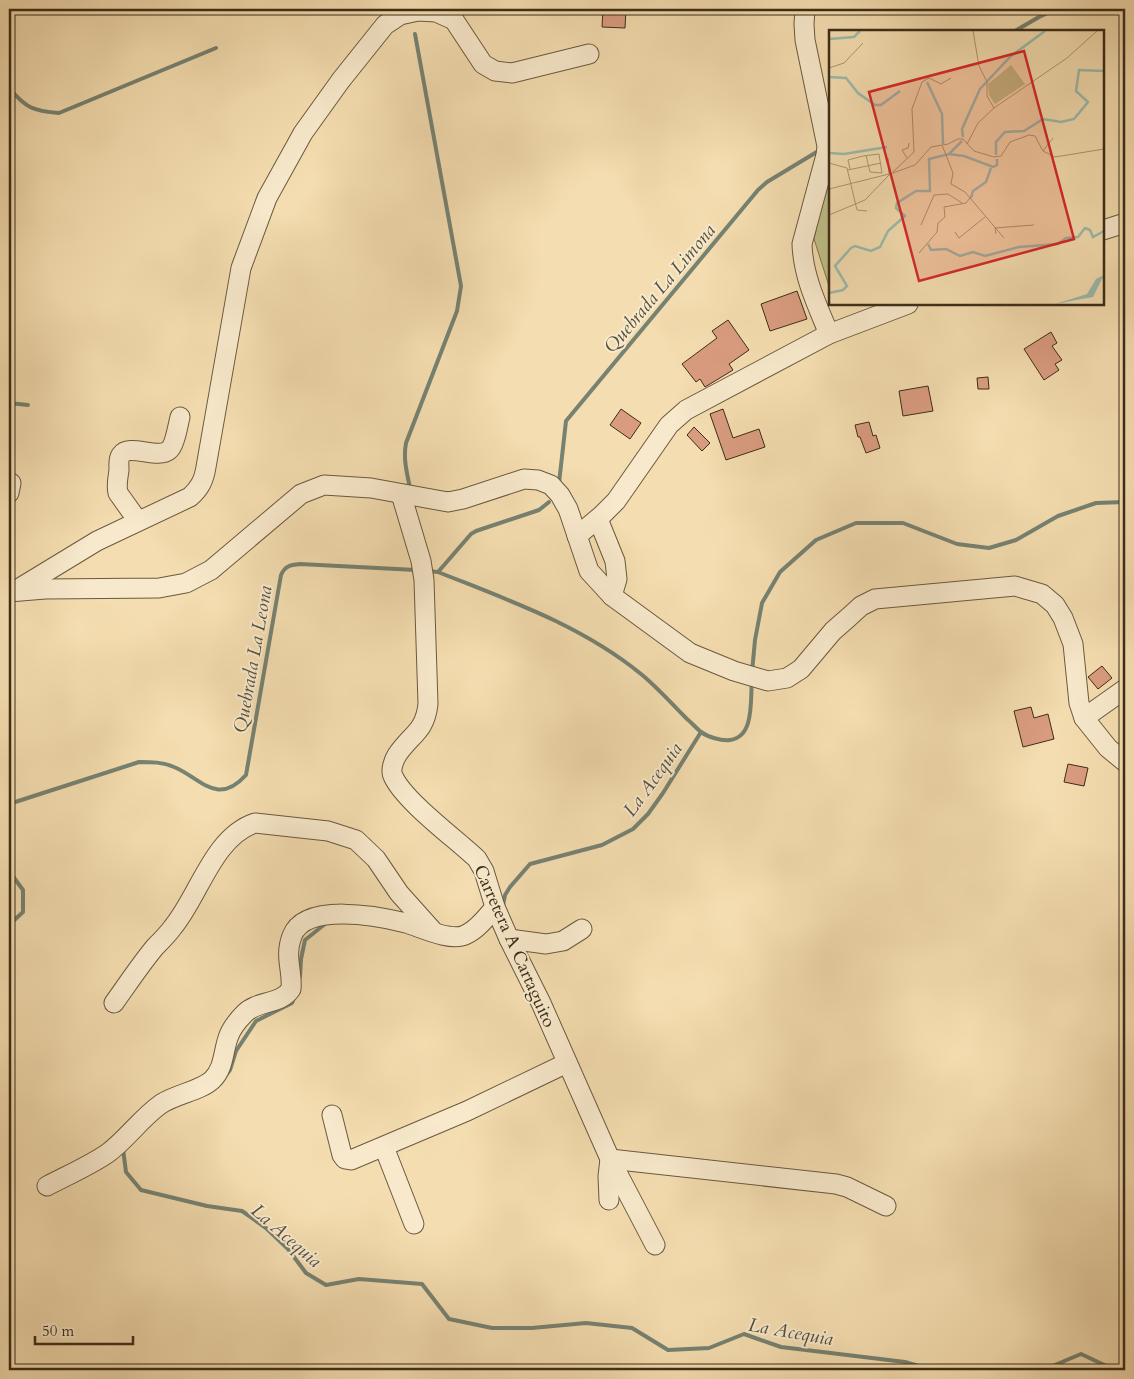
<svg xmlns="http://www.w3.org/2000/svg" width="1134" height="1379" viewBox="0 0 1134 1379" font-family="Cardo,serif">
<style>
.green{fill:#bfc088;stroke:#7e7650}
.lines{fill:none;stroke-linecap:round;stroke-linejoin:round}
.stream{stroke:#768272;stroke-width:4}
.building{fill:#da9c80;stroke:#3c2d18}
.minor-casing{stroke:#6a593e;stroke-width:21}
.minor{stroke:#f8e9cc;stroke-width:19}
.labels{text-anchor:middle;stroke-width:4;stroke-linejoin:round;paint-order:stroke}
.street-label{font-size:18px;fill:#3c2d18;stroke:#f8e9cc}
.water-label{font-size:19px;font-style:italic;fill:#54503e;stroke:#f8e9cc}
.inset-river{fill:none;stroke:#9cbbae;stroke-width:2.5}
.inset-road{fill:none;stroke:#aa9773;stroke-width:1}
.view{fill:#d62828;fill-opacity:0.15;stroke:#d62828;stroke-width:2.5}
.inset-edge{fill:none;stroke:#3c2d18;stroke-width:2.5}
</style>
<rect width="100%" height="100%" fill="#f4ddb0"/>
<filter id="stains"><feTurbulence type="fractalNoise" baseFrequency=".004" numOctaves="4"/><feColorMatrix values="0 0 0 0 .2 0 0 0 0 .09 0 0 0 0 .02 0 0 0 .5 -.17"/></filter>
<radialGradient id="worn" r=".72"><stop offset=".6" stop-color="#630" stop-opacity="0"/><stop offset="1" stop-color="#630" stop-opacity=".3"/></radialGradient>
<!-- green -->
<path class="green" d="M 830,167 L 830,289 L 814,239 Z"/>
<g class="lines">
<!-- stream -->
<g class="stream">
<path d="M 1015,31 L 1039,17 L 1056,9"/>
<path d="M 9,88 C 26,108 33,111 59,113 L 216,48"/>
<path d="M 9,403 L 28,405"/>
<path d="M 559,483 L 566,421 L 758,190 L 767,182 L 820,150"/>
<path d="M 410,488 C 407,473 403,459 406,443 L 457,311 L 461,286 L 415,34"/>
<path d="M 428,571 L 438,572 C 508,600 581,625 641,674 C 657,687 672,704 687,719 C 692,723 696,728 701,732 C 708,737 721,741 730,740 C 755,737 750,699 752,681"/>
<path d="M 438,572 L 471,534 L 476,531 L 539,510 L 549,502"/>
<path d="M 752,672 L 755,640 L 762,603 L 780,572 L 816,540 L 856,523 L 903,523 L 957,544 L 989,548 L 1016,540 L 1058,516 L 1096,503 L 1125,502"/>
<path d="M 9,804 L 139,762 C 151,762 163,762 174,767 C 201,778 217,807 246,775 L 281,575 C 285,566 290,565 300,564 L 416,570"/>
<path d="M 9,871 L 23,890 L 23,912 L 9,925"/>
<path d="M 503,906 L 505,895 L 510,887 L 530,864 L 602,845 L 633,829 L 648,814 L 663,793 L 701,732"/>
<path d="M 300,977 L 301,959 L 305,940 L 325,924"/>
<path d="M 226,1075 L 230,1070 L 236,1051 L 256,1021 L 292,1003 L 294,998"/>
<path d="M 124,1148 L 123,1149 L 126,1172 L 141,1190 L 207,1206 L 242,1211 L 266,1228 L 288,1249 L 306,1273 L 326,1285 L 359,1279 L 422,1284 L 449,1319 L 492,1328 L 532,1328 L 586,1323 L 632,1328 L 668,1350 L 709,1348 L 744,1334 L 781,1347 L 905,1362 L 932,1370"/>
<path d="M 1043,1370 L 1081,1354 L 1115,1370"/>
</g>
</g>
<!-- building -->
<g class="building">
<path d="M 603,9 L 626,9 L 625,28 L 602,27 Z"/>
<path d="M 797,291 L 807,319 L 770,331 L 761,304 Z"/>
<path d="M 728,320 L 749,350 L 729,364 L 733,370 L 705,387 L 700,379 L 696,382 L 682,364 L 717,338 L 712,331 Z"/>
<path d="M 1051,332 L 1057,343 L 1052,346 L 1062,360 L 1055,364 L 1059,370 L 1044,380 L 1024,349 Z"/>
<path d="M 988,377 L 989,389 L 978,389 L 977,378 Z"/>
<path d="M 928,386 L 933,411 L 903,416 L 899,391 Z"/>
<path d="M 621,409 L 641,423 L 630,439 L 610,425 Z"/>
<path d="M 723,409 L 733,438 L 759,429 L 765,447 L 726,460 L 710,414 Z"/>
<path d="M 869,422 L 873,436 L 876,435 L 880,448 L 866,453 L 860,437 L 858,437 L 855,425 Z"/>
<path d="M 694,427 L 710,443 L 702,451 L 687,435 Z"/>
<path d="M 1102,666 L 1112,678 L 1098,689 L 1088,677 Z"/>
<path d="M 1031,707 L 1034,718 L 1048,714 L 1054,739 L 1023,747 L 1014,711 Z"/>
<path d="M 1068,764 L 1088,768 L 1084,786 L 1064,782 Z"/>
</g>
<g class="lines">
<defs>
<g id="minor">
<path d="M 805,9 L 804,24 L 805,40 L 827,146 L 826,155 L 802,244 C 803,276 817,305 829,334"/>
<path d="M 1103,230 L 1125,223"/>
<path d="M 9,493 L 11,483"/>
<path d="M 401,494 L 421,561 L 424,580 L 428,704 C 425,732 411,734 397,755 C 394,760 390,770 393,776 C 404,801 456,839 477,859 L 484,871 L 495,907 L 509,939 L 541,1003 L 610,1159 L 655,1245"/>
<path d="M 598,519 L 615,561 L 617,579 L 612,596"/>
<path d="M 138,521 L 118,493 C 116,485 118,478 119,470 C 119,465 118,459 121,455 C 129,443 158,460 169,450 C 175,445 178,425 180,417"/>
<path d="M 577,536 L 602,515 L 616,501 L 669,425 L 686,410 L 829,334 L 908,304"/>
<path d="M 18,589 L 97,541 L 190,497 C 200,488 204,480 206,467 L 241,268 L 267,198 L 303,133 L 341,80 L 385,25 L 400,15 L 418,11 L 436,12 L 454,20 L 483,64 L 495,71 L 512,73 L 589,54"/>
<path d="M 9,592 L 45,589 L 159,588 L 186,583 L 211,570 L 301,494 L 324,485 L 371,488 L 448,502 L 463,499 L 524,479 L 538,480 L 551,485 L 560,495 L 568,509 L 589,571 L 612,596 L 690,653 L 734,671 L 768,681 L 787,678 L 801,669 L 833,631 L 849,617 L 861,606 L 875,599 L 1015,586 L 1042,594 L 1055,605 L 1063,618 L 1073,644 L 1079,703 L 1084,718 L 1108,748 L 1125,762"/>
<path d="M 1084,718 L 1125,689"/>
<path d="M 509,939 L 546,944 L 563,941 L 582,929"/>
<path d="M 114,1003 C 127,985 140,965 155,947 C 161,941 168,934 173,927 C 199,896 213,837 255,823 L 328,831 L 356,840 L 376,859 L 399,893 L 433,931"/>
<path d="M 332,1115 L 342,1155 L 345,1159 L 351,1160 L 467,1111 L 567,1063"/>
<path d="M 384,1147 L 414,1224"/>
<path d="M 47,1186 C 66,1176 91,1165 108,1153 C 127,1139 141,1118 161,1104 C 176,1094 200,1091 212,1080 C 224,1069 223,1052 228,1038 C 231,1028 238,1020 245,1013 C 258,1000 281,1005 291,989 C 293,971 284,957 292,936 C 305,902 378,916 406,923 C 420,927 450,942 465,935 C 477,930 487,917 495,907"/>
<path d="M 609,1200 L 608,1176 L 610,1159 L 836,1184 L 847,1187 L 886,1206"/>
</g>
</defs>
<!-- minor casing -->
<use href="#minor" class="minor-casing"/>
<!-- minor -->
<use href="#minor" class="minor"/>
</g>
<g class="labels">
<!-- street labels -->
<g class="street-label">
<text transform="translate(515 946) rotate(66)" y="6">Carretera A Cartaguito</text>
</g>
<!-- water labels -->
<g class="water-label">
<text transform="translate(659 288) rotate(-50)" y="7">Quebrada La Limona</text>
<text transform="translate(252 659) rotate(-80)" y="7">Quebrada La Leona</text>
<text transform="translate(652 779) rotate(-54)" y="7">La Acequia</text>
<text transform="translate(287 1235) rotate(41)" y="7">La Acequia</text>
<text transform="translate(791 1331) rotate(10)" y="7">La Acequia</text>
</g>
</g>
<!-- overview -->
<g transform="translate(829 30)">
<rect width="275" height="275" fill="#f4ddb0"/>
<path d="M 182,35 L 196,54 L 166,74 L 160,65 L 159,54 Z" fill="#bfc088"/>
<path d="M 275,245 L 264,267 L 226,274 L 258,264 L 267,249 Z" fill="#9cbbae"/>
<path class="inset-river" d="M 0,9 L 25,7 L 31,1M 0,47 L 17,48 L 29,63 L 46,75 L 52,75 L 71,61M 98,52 L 113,84 L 114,114M 134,107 L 133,99 L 151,59 L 182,26 L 216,1M 0,123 L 15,124 L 58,117M 120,124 L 133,111M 167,125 L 167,112 L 176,102 L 195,101 L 214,89 L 232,92 L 245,89 L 259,72 L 247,61 L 250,40 L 275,41M 142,168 L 144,161 L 157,152 L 162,138M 99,214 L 102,220 L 117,219 L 131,226 L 144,222 L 156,226 L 190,217 L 229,214 L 237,208 L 249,207 L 256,198 L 261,200 L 264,207 L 275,201M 0,263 L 14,260 L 18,256 L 6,236 L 22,218 L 26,216 L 42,221 L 51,217 L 59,201 L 76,186 L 67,178 L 68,173 L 87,161 L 101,161 L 100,129 L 120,124 L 135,126 L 164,137 L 168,135 L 168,129"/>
<path class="inset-road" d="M 144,1 L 150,36 L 158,52 L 158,66 L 165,78M 0,38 L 15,33 L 34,13M 138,114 L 149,93 L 165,78 L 238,28 L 268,1M 113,115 L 124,143 L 122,154 L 136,162 L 175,208M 214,121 L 224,108M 59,128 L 60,144M 78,128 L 73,120 L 79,118 L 80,113M 0,133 L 18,138 L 28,180 L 38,181M 21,139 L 19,130 L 34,126 L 50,124 L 53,143 L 41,142 L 37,125M 19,140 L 52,133M 64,142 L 85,122 L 83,79 L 93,52 L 100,48 L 112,54 L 122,48M 0,159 L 60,144M 0,185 L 36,170 L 61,144 L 86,135 L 102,117 L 119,114 L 129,109 L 134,109 L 145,121 L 165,127 L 172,126 L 181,112 L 200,105 L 206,106 L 214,121 L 226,127 L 275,119M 92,195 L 105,165 L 119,164 L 133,173M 126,202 L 130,208 L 156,187M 167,204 L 166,198 L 205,195M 90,223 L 108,202 L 109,193 L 116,187 L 115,177 L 137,173 L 141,168"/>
<path class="view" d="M 195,21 L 245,209 L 90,251 L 40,62 Z"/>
<rect width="275" height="275" class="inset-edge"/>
</g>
<!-- margin -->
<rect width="1134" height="1379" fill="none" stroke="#f4ddb0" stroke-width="30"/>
<rect x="10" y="10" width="1114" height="1359" fill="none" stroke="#3c2d18" stroke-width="2.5"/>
<rect x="15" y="15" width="1104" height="1349" fill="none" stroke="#3c2d18"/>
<!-- scale -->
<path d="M35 1336v8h98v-8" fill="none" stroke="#3c2d18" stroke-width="2.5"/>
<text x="42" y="1336" font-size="15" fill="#3c2d18" stroke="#f8e9cc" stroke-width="4" paint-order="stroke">50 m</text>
<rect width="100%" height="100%" filter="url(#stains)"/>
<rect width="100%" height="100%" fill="url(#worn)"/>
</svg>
